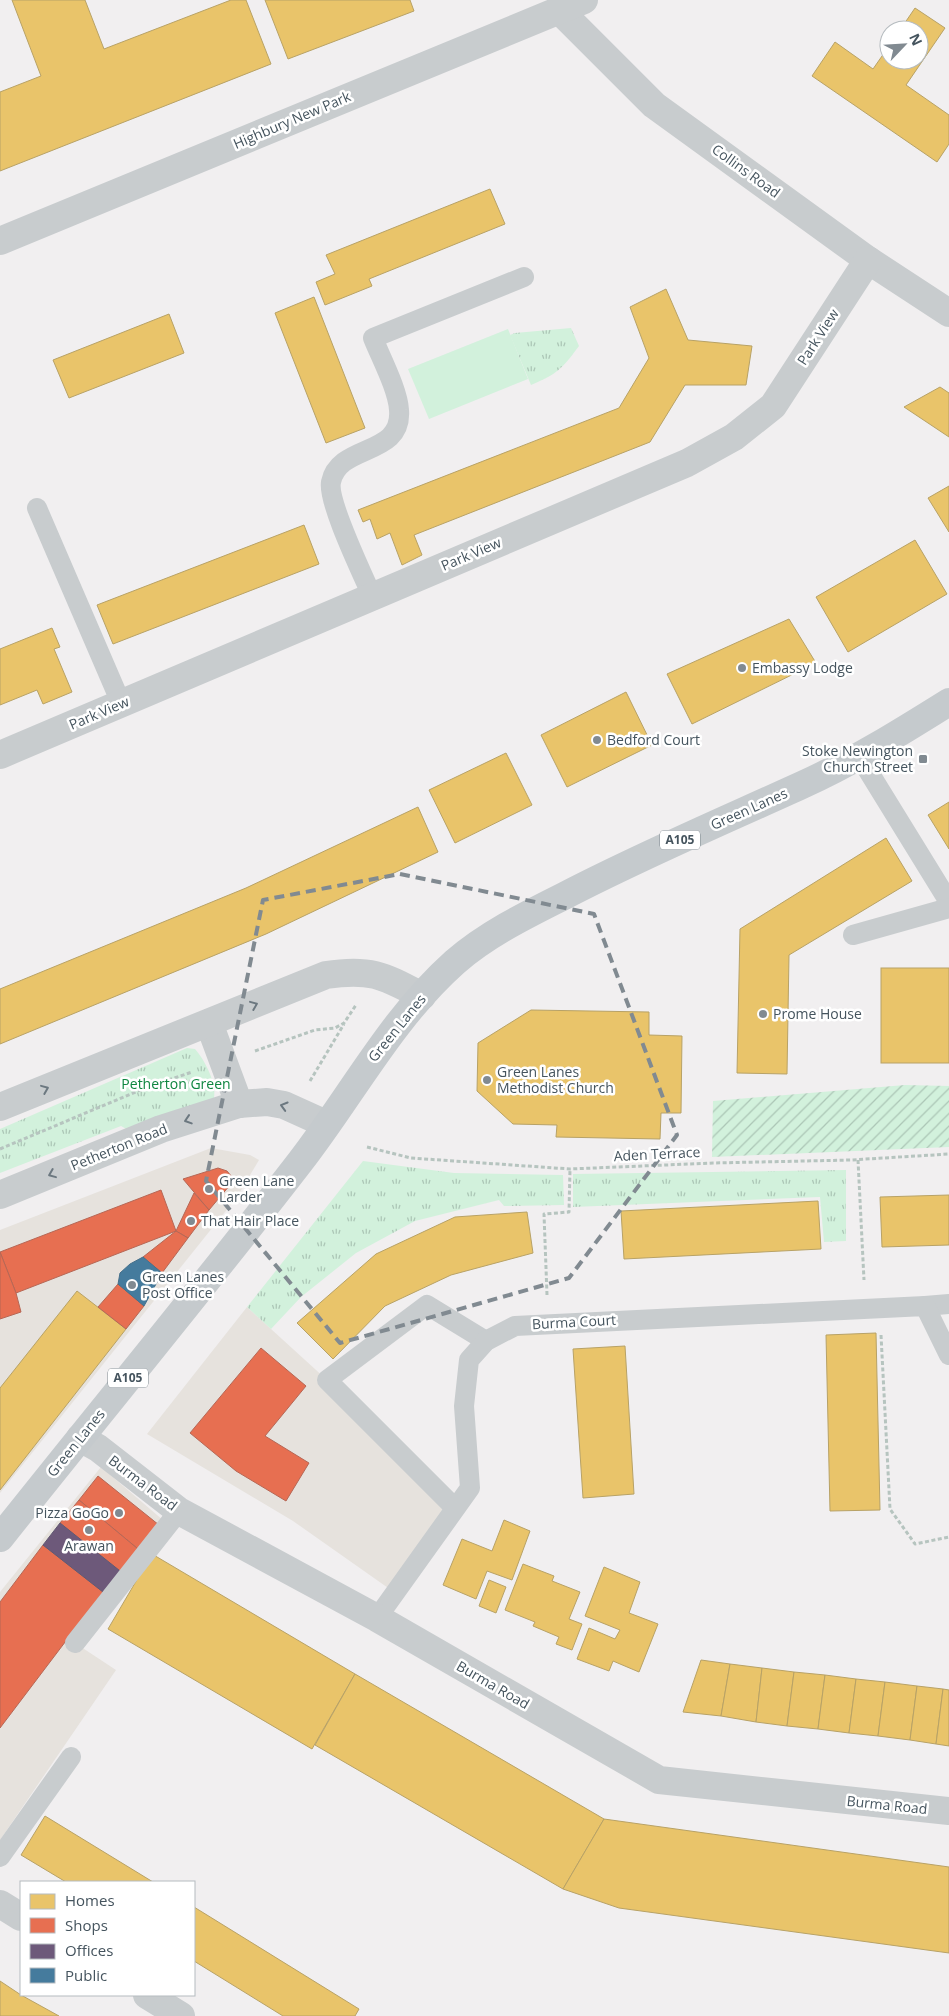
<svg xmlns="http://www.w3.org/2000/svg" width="949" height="2016" viewBox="0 0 949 2016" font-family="'Open Sans',sans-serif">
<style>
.commercial{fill:#e6e2dd}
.grass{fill:url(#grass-tufts)}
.garden{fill:url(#garden-furrows)}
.pitch{fill:#d2f1dc}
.homes{fill:#e9c46a;stroke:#b8a266}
.shops{fill:#e76f51;stroke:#b66755}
.offices{fill:#6d597a;stroke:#615872}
.public{fill:#457b9d;stroke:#456f8a}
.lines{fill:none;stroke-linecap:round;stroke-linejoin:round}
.path{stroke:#b6c4bf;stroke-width:3;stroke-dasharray:4 2.5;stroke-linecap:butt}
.service{stroke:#c8ccce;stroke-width:20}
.minor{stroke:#c8ccce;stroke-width:28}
.tertiary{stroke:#c8ccce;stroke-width:28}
.primary{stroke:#c5cacd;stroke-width:28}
.oneway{stroke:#6c7880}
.marked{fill:none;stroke:#818a91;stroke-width:4;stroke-dasharray:10 6;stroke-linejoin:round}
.poi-dot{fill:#818a91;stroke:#fff;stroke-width:2}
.labels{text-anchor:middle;stroke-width:5;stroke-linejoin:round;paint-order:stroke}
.shield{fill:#fff;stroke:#7d878e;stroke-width:1}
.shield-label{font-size:12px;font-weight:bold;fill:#45545e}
.street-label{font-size:14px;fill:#45545e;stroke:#fff}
.poi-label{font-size:14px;fill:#45545e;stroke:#fff;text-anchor:start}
.park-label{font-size:14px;fill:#0f8640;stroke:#fff}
</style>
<defs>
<pattern id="grass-tufts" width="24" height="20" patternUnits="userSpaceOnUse" patternTransform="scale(1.25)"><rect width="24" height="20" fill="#d2f1dc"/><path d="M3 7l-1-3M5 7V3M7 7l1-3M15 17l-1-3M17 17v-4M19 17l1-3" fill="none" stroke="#acc6b6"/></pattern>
<pattern id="garden-furrows" width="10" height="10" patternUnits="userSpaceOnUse" patternTransform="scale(1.25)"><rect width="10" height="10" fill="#d2f1dc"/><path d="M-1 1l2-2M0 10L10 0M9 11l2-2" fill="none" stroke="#acc6b6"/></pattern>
</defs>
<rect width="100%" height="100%" fill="#f1eff0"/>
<!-- commercial -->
<g class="commercial">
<path d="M 211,1148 L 250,1155 L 259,1160 L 237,1197 L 0,1493 L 0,1230 Z"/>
<path d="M 247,1307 L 327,1380 L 448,1508 L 391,1590 L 293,1521 L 147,1434 Z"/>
<path d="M 101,1467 L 171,1527 L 75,1643 L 116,1670 L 0,1840 L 0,1592 Z"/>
</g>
<!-- grass -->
<g class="grass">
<path d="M 571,328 L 579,346 C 562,369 557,374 531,385 L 510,335 L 515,333 Z"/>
<path d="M 187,1048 L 195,1049 C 205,1060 217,1084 214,1098 L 130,1131 L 121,1126 L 0,1173 L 0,1129 Z"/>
<path d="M 363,1161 L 454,1173 L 563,1175 L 564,1205 L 504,1206 L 499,1200 L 415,1221 L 356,1253 L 301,1297 L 271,1329 L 247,1307 Z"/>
<path d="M 846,1170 L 846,1241 L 824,1242 L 820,1197 L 573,1207 L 573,1174 Z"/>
</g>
<!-- garden -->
<path class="garden" d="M 905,1085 L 949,1086 L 949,1147 L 712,1157 L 713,1101 Z"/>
<!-- pitch -->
<path class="pitch" d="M 508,329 L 528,379 L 429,419 L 408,369 Z"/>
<!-- homes -->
<g class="homes">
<path d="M 12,0 L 85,0 L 104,49 L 231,0 L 246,0 L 271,64 L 0,171 L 0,92 L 41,76 Z"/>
<path d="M 265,0 L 410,0 L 414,11 L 288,59 Z"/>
<path d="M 915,8 L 945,28 L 906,85 L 949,115 L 949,144 L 937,162 L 812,76 L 835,42 L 873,69 L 889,46 L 889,60 L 919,60 L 919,30 L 900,30 Z"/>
<path d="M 490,189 L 505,224 L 369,279 L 372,286 L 325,305 L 316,282 L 335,274 L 326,255 Z"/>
<path d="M 666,289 L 688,340 L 752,346 L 746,385 L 685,385 L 650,442 L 414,535 L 422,555 L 402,565 L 390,533 L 377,539 L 370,519 L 363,522 L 358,510 L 619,408 L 649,358 L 630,307 Z"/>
<path d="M 314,297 L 365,428 L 326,443 L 275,313 Z"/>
<path d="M 169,314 L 184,353 L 69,398 L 53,360 Z"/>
<path d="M 940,387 L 949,393 L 949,437 L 904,407 Z"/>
<path d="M 949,486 L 949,532 L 928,498 Z"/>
<path d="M 304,525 L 319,564 L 113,644 L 97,605 Z"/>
<path d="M 915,540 L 947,594 L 848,652 L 816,597 Z"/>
<path d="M 789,619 L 816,663 L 692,724 L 667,674 Z"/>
<path d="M 52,628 L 60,647 L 54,649 L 72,692 L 43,704 L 37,690 L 0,705 L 0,649 Z"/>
<path d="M 626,692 L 652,745 L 567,787 L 541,735 Z"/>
<path d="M 506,753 L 532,805 L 455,843 L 429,790 Z"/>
<path d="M 949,802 L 949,849 L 928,815 Z"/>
<path d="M 418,807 L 438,852 L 266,934 L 0,1044 L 0,989 L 246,888 Z"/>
<path d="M 886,838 L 912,881 L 789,955 L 787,1074 L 737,1073 L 740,929 Z"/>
<rect x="881" y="968" width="68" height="95"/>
<path d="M 531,1010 L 649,1012 L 649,1035 L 682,1036 L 681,1113 L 661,1113 L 660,1139 L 556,1137 L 557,1125 L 513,1124 L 477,1091 L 478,1043 Z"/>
<path d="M 949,1195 L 949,1245 L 882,1247 L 880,1197 Z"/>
<path d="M 818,1201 L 821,1249 L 624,1259 L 621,1211 Z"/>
<path d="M 527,1212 L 533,1253 L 451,1275 L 385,1306 L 333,1359 L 297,1323 L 376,1254 L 455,1217 Z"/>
<path d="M 77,1291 L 126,1329 L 0,1490 L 0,1388 Z"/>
<path d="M 876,1333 L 880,1510 L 830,1511 L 826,1335 Z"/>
<path d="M 625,1346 L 634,1494 L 583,1498 L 573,1349 Z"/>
<path d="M 504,1520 L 530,1531 L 512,1580 L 487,1571 L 476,1599 L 443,1585 L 462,1539 L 492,1551 Z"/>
<path d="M 152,1554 L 355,1674 L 312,1749 L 108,1629 Z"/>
<path d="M 523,1564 L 554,1576 L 552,1581 L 580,1592 L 569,1619 L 582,1624 L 572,1650 L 556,1644 L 559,1637 L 533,1626 L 535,1622 L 505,1610 Z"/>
<path d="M 604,1567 L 640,1582 L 629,1613 L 658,1624 L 639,1672 L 613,1661 L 609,1671 L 577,1659 L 589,1628 L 615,1639 L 620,1630 L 585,1616 Z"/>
<path d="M 489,1580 L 506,1587 L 496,1613 L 479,1606 Z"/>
<path d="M 701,1660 L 730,1664 L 721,1716 L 683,1712 Z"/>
<path d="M 730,1664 L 762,1668 L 756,1722 L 721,1716 Z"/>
<path d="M 762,1668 L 794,1672 L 787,1726 L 756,1722 Z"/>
<path d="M 794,1672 L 825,1675 L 818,1729 L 787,1726 Z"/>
<path d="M 355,1674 L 604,1819 L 563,1889 L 315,1745 Z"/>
<path d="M 825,1675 L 856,1679 L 849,1733 L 818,1729 Z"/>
<path d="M 856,1679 L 885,1682 L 878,1736 L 849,1733 Z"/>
<path d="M 885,1682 L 917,1686 L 910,1740 L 878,1736 Z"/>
<path d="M 917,1686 L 943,1689 L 936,1744 L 910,1740 Z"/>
<path d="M 943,1689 L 949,1690 L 949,1746 L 936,1744 Z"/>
<path d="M 45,1816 L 153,1882 L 66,1882 L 21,1855 Z"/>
<path d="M 604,1819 L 949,1867 L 949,1953 L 619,1908 L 563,1889 Z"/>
<path d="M 194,1907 L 359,2009 L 355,2016 L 283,2016 L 194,1961 Z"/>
<path d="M 0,1981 L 21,1995 L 59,2016 L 0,2016 Z"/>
</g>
<!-- shops -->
<g class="shops">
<path d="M 218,1168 L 227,1171 L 232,1177 L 230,1185 L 209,1210 L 183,1179 Z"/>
<path d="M 161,1190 L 176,1231 L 16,1293 L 0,1252 Z"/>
<path d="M 194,1193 L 209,1210 L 188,1238 L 176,1231 Z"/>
<path d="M 176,1231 L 188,1238 L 162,1273 L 143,1257 Z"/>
<path d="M 0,1252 L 16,1293 L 21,1312 L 0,1319 Z"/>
<path d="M 118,1284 L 144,1306 L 126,1329 L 98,1307 Z"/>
<path d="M 261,1348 L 306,1386 L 265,1436 L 309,1463 L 286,1501 L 236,1471 L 190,1433 Z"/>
<path d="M 98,1476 L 159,1525 L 138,1549 L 79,1500 Z"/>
<path d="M 79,1500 L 138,1549 L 120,1571 L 60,1523 Z"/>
<path d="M 43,1545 L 103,1592 L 0,1728 L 0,1602 Z"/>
</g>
<!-- offices -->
<path class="offices" d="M 60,1523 L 120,1571 L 103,1592 L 43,1545 Z"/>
<!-- public -->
<path class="public" d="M 143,1257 L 162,1273 L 144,1306 L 118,1284 L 120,1273 L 130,1264 Z"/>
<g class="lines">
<!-- path -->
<g class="path">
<path d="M 255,1051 L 315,1030 L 335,1028 L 344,1023 L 356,1005"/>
<path d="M 310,1081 L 344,1024"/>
<path d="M 367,1147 L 411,1158 L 570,1169 L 713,1163 L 851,1160 L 949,1154"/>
<path d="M 0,1149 L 145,1088 L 192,1072"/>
<path d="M 858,1160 L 864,1280"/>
<path d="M 547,1295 L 544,1214 L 569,1212 L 570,1169"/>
<path d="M 881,1335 L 890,1509 L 915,1544 L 949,1537"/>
</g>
<!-- service -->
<g class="service">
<path d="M 37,508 L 121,703"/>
<path d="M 372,596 C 363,575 327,501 331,482 C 339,443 403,457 399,410 C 398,390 381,358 373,338 L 524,277"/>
<path d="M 859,756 L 949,902"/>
<path d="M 853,935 L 949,908"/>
<path d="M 925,1306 L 949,1304"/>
<path d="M 455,1508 L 327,1380 L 427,1305 L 486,1341"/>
<path d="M 377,1618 L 470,1488 L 464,1406 L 469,1360 L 486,1341 L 515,1326 L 925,1306 L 949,1355"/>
<path d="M 75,1643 L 179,1511"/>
<path d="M 0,1857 L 71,1757"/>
</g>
<!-- minor -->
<g class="minor">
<path d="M 559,10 L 654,105 L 868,260 L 949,313"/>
<path d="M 0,241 L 584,0"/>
<path d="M 0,755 L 687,463 L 734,437 L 773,406 L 868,260"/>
<path d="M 209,1023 L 239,1104"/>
<path d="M 80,1438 L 98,1448 L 179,1511 L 377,1618 L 659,1780 L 949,1811"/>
<path d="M 0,1904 L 21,1917"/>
<path d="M 147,1995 L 181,2016"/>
</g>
<!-- tertiary -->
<g class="tertiary">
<path d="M 0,1107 L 326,975 C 371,968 384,976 422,996"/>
<path d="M 0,1195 L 161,1129 L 239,1104 L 267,1102 L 284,1105 L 326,1124"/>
</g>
<!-- primary -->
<path class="primary" d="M 0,1538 C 100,1412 202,1289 300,1162 C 352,1095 391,1019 455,962 C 487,934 528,914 566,895 C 643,855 723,821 802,785 C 853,762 901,732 949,702"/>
</g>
<!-- one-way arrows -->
<defs><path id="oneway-chevron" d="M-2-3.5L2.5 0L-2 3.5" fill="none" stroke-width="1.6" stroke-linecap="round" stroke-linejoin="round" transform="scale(1.25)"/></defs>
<g class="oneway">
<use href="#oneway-chevron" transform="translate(254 1005) rotate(-22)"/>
<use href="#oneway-chevron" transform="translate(45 1089) rotate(-22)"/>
<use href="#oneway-chevron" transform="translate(284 1106) rotate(-164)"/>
<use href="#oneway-chevron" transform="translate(188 1120) rotate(162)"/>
<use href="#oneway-chevron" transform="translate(52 1174) rotate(158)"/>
</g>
<!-- marked area -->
<path class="marked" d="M 400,874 L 594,914 L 677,1135 L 569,1278 L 340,1343 L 206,1181 L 263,900 Z"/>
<!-- markers -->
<g class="poi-dot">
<circle cx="742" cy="668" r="5"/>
<circle cx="597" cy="740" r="5"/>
<rect x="918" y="754" width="10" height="10" rx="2.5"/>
<circle cx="763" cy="1014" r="5"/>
<circle cx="487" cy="1080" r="5"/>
<circle cx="209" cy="1189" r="5"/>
<circle cx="191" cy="1221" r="5"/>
<circle cx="132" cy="1285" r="5"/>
<circle cx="119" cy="1513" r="5"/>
<circle cx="89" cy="1530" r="5"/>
</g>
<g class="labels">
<!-- shield labels -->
<g class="shield">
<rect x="660" y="830.5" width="40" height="19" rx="4"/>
<rect x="108" y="1368.5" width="40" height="19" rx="4"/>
</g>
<g class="shield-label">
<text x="680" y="844">A105</text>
<text x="128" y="1382">A105</text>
</g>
<!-- street labels -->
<g class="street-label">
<text transform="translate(292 120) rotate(-23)" y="5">Highbury New Park</text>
<text transform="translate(746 171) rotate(36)" y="5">Collins Road</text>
<text transform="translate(818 337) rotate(-57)" y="5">Park View</text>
<text transform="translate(471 554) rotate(-23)" y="5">Park View</text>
<text transform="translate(99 713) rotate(-23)" y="5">Park View</text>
<text transform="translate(749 809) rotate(-24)" y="5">Green Lanes</text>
<text transform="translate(397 1028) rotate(-51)" y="5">Green Lanes</text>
<text transform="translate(119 1147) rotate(-22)" y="5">Petherton Road</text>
<text transform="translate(657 1154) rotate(-3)" y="5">Aden Terrace</text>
<text transform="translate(574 1322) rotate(-3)" y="5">Burma Court</text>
<text transform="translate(76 1443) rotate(-51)" y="5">Green Lanes</text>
<text transform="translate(143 1483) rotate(37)" y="5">Burma Road</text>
<text transform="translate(493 1685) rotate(30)" y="5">Burma Road</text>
<text transform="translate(887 1805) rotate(6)" y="5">Burma Road</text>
</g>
<!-- poi labels -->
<g class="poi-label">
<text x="752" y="673">Embassy Lodge</text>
<text x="607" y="745">Bedford Court</text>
<text x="913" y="756" text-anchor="end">Stoke Newington<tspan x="913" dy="16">Church Street</tspan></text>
<text x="773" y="1019">Prome House</text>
<text x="497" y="1077">Green Lanes<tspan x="497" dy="16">Methodist Church</tspan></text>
<text x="219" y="1186">Green Lane<tspan x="219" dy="16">Larder</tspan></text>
<text x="201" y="1226">That Hair Place</text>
<text x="142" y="1282">Green Lanes<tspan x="142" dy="16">Post Office</tspan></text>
<text x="109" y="1518" text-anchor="end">Pizza GoGo</text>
<text x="89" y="1551" text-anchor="middle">Arawan</text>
</g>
<!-- park labels -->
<g class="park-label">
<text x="176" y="1089">Petherton Green</text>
</g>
</g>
<!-- legend -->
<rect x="20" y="1881" width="175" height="115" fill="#ffffff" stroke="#b5bbbf"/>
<rect x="30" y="1894" width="25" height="15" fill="#e9c46a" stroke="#b5bbbf"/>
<text x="65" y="1906" font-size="15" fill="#45545e">Homes</text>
<rect x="30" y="1918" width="25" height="15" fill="#e76f51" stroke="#b5bbbf"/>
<text x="65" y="1931" font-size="15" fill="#45545e">Shops</text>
<rect x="30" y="1944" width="25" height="15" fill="#6d597a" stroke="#b5bbbf"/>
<text x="65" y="1956" font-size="15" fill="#45545e">Offices</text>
<rect x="30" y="1968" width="25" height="15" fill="#457b9d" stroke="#b5bbbf"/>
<text x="65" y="1981" font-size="15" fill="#45545e">Public</text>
<!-- north arrow -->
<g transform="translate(904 45) rotate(65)"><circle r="24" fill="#ffffff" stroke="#b5bbbf"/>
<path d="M0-4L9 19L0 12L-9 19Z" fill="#818a91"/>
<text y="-8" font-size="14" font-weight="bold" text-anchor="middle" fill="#45545e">N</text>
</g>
</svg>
